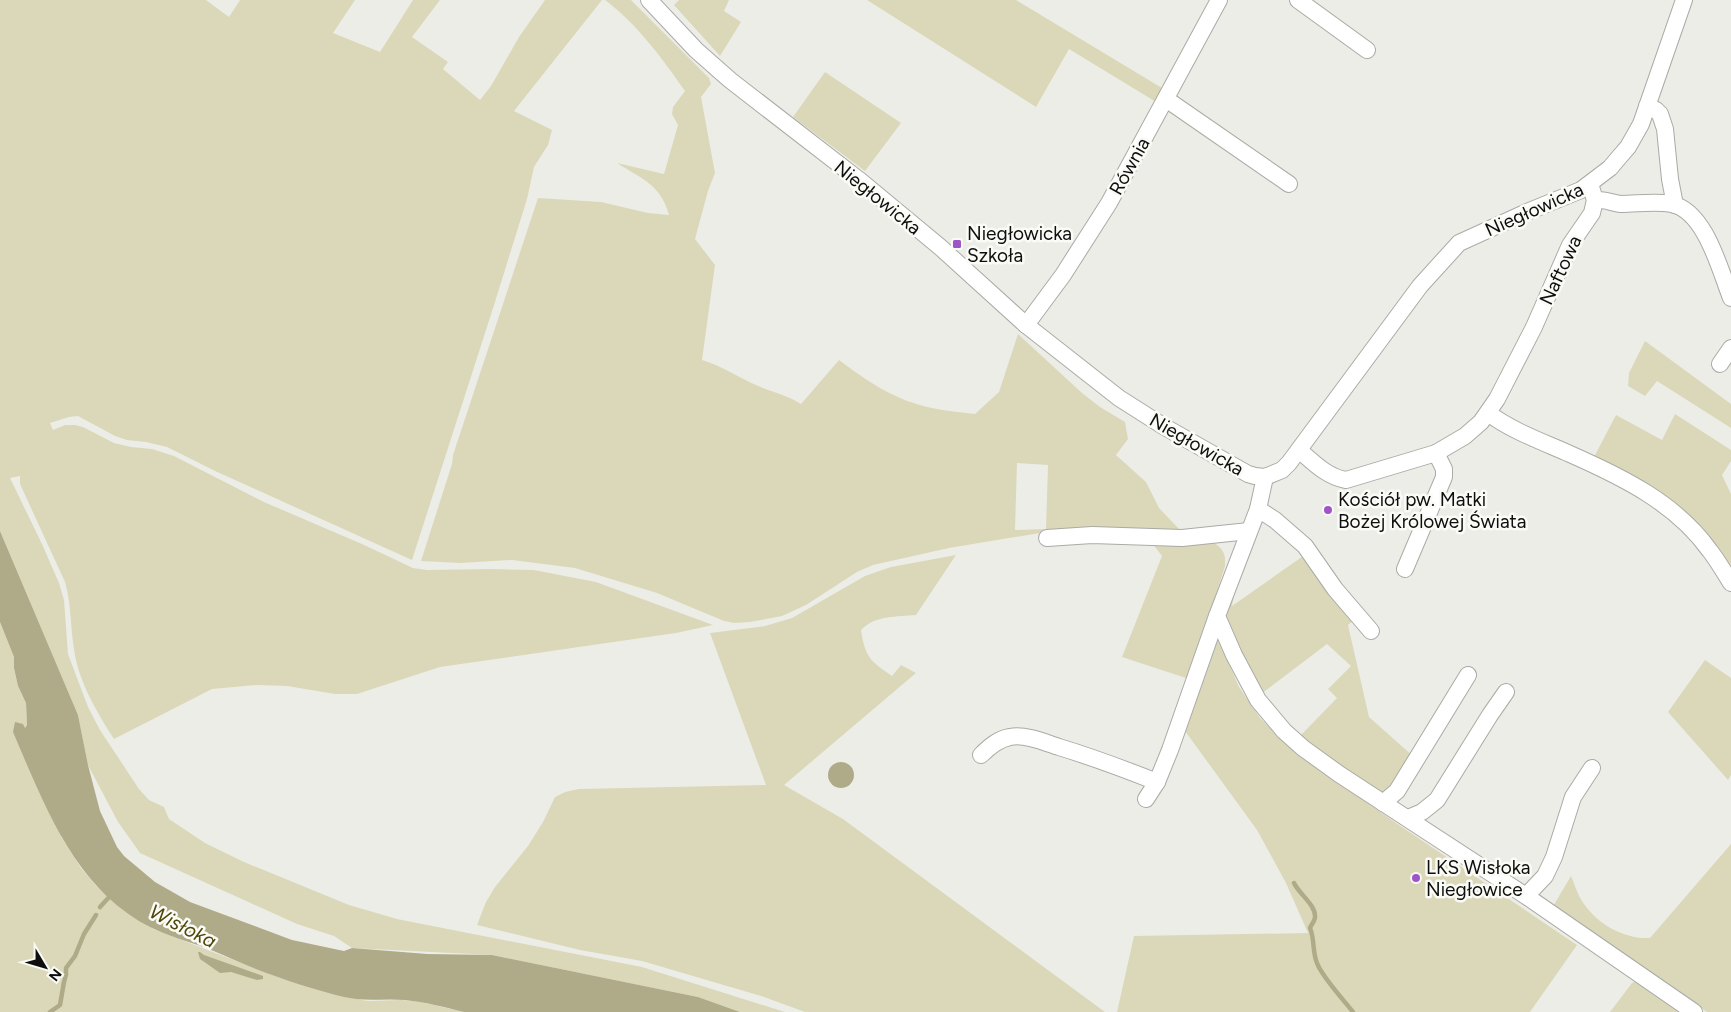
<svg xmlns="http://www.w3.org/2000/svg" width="1731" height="1012" viewBox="0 0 1731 1012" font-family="Figtree,sans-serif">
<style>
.green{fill:#dbd8b9;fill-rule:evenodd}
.water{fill:#afab88}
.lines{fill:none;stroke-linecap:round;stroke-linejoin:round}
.stream{stroke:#afab88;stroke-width:4.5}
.minor-casing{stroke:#aaaaa6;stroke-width:18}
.minor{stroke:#fff;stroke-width:16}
.poi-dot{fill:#9f55c8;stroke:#fafaf6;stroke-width:2}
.labels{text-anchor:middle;stroke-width:5;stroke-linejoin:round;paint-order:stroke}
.street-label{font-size:19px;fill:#0e0e0d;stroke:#fafaf6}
.poi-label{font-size:19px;fill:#0e0e0d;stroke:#fafaf6;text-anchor:start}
.water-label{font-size:20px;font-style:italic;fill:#4e4606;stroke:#fafaf6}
</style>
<rect width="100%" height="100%" fill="#edede8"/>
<!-- green -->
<g class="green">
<path d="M 0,0 L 206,0 L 229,17 L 240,0 L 355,0 L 333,33 L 380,52 L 413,0 L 440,0 L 412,37 L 448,62 L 443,69 L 480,100 L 491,86 L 519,37 L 545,0 L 602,0 L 514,111 L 552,130 L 548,145 L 534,167 L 527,199 L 495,302 L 412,560 L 215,471 L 167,447 L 146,442 L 127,440 L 115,436 L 78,416 L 69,417 L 50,423 L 53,430 L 65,425 L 75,425 L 83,427 L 114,443 L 131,447 L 152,449 L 174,456 L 264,502 L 362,544 L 413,568 L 427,570 L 491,569 L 534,570 L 596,582 L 713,625 L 676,633 L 440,667 L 357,694 L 335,694 L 287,686 L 257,685 L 212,689 L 114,739 C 98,714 80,684 75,655 C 70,631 72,606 65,582 L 20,484 L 20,476 L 10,478 L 42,544 L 59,583 L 64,600 L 68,654 L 88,707 L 100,730 L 139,789 L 149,800 L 164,807 L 169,819 L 205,843 L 244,862 L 349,905 L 397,919 L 642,967 L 785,1012 L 740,1012 L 698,997 L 492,955 L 352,948 L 334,936 L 297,924 L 140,853 L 118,822 L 88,765 L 78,715 L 0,531 Z"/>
<path d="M 605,0 L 631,0 L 709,78 L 711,84 L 701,97 L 715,173 L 708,191 L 695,239 L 715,265 L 702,360 C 722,366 738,377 756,385 C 771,392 787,395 801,404 L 839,360 C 868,382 897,401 932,408 C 946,411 961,412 975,414 L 999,392 L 1018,334 L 1082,393 L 1100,407 L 1125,422 L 1128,439 L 1116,455 L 1146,482 L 1159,508 L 1182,532 L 1046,532 L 949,548 L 873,565 L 857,572 L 806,605 L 782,616 L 750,622 L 734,623 L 724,621 L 657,593 L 575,568 L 512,560 L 460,563 L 421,561 L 452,464 L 453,455 L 538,198 L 601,202 L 648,213 L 669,215 C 661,185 642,179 617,163 L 664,174 L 678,125 L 672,114 L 673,107 L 685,91 C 661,57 638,25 605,0 ZM 1017,463 L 1048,465 L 1046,529 L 1015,530 Z"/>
<path d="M 679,0 L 729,0 L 724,11 L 741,22 L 720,56 L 674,5 Z"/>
<path d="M 867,0 L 1016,0 L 1162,88 L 1156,102 L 1069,49 L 1036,107 Z"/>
<path d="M 825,72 L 901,123 L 865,171 L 793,117 Z"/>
<path d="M 1645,341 L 1731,404 L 1731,428 L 1657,381 L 1645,396 L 1628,386 L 1629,373 Z"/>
<path d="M 1675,414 L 1731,450 L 1731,461 L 1722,475 L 1731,494 L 1731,574 L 1722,560 L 1593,459 L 1616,415 L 1662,440 Z"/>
<path d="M 1211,541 C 1223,548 1226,553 1225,566 L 1189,679 L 1122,657 L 1162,556 L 1152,543 Z"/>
<path d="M 1306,554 L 1355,619 L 1348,625 L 1369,717 L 1414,757 L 1396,785 L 1382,794 L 1299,737 L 1337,698 L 1328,689 L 1351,666 L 1327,644 L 1261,694 L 1226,621 L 1227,613 L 1234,595 L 1232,606 Z"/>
<path d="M 956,555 L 916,615 C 897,617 875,615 861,630 C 865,657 870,661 892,676 L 901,665 L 916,673 L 784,785 L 843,819 L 1105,1012 L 805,1012 L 761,996 L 642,961 L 580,950 L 477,925 L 486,902 L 495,887 L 528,846 L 543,822 L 555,797 L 565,792 L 579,789 L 766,785 L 710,633 L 765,626 L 792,618 L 865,576 L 891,567 Z"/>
<path d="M 0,622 L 14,657 L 14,668 L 18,686 L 26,703 L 27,725 L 25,728 L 62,838 L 81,868 L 98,888 L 153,929 L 278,977 L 345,997 L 368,1001 L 402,1000 L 421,1002 L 464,1012 L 0,1012 Z"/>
<path d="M 1215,632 L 1239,687 L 1260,718 L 1291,749 L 1396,823 L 1577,945 L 1530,1012 L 1117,1012 L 1134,936 L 1308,933 L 1286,883 L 1257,830 L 1185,731 Z"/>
<path d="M 1705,660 L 1731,678 L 1731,775 L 1728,780 L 1668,712 Z"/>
<path d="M 1731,844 L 1731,1012 L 1707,1012 L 1552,908 L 1571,876 C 1575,885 1578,896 1584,904 C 1599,925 1624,939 1650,938 Z"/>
<path d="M 1641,979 L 1689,1012 L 1610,1012 L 1632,983 Z"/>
</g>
<!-- water -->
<g class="water">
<path d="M 0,531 L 78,715 L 88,765 L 100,811 L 117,847 L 124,856 L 155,882 L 190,902 L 292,940 L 344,951 L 352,948 L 427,954 L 492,955 L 698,997 L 740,1012 L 464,1012 C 444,1007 425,1002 405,1000 C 383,998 366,1002 344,997 C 304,987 260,972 223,955 C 200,944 174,939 152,928 C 75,890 45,806 13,732 L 15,722 L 23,724 L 25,728 L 27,725 L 26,703 L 18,686 L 14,668 L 14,657 L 0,622 Z"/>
<circle cx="841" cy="775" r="13"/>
<path d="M 198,952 L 200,952 L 204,955 L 263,976 L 263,979 L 257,980 L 231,972 L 220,973 L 200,959 Z"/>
</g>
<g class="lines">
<!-- stream -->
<g class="stream">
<path d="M 1294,883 C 1299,894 1316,905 1315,917 C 1315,921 1311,925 1310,928 C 1315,940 1312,951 1317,963 C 1322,977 1343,999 1353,1012"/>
<path d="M 100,907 L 111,895"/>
<path d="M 50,1012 L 60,1005 L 64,982 L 66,975 L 66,968 L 75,956 L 84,934 L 96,915"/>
</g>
<defs>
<g id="minor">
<path d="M 649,0 L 696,50 L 730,80 L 858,179 L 940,247 L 1026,325 L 1119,398 L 1163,426 L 1248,474 L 1255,476 L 1265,477 L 1282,470 L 1289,463 L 1420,286 L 1459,243 L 1527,212 L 1581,190 L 1610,168 L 1621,155 L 1628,147 L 1641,124 L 1684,0"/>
<path d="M 1298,0 L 1367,50"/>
<path d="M 1166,99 L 1289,184"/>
<path d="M 1647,106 L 1656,110 L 1660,114 L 1665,129 L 1670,179 L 1675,205"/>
<path d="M 1595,200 C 1604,199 1612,203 1621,204 C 1637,204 1655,201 1671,204 C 1705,210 1720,270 1731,298"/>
<path d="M 1026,325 L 1063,275 L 1109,203 L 1219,0"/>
<path d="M 1720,364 L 1731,348"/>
<path d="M 1488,413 C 1512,431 1543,442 1570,454 C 1622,477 1676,503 1710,551 C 1718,561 1724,572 1731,583"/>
<path d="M 1299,450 C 1313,462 1327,477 1346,480 L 1436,453 L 1465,436 L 1481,422 L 1497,399 L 1534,327 L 1570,245 L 1592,213 L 1595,200 L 1590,184"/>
<path d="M 1265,477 L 1258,509 L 1217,616 L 1234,655 L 1258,700 L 1284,731 L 1303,748 L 1339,774 L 1526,896 L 1694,1012"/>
<path d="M 1258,509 L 1275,520 L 1305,546 L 1335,589 L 1371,631"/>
<path d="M 1047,538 L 1092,535 L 1182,538 L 1249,531"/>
<path d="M 1405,569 L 1444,477 L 1444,469 L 1436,453"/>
<path d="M 981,755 C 989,747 998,739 1010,737 C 1025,734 1044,742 1059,747 C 1092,757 1124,769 1157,782"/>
<path d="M 1146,799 L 1157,782 L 1170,750 L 1217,616"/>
<path d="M 1383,803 L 1397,791 L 1468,675"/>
<path d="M 1408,818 L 1422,812 L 1437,800 L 1490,715 L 1506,692"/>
<path d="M 1526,896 L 1545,876 L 1554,857 L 1573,797 L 1592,768"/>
</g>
</defs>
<!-- minor casing -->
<use href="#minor" class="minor-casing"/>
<!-- minor -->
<use href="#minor" class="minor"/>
</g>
<!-- markers -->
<g class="poi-dot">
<rect x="952" y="239" width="10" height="10" rx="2.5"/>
<circle cx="1328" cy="510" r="5"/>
<circle cx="1416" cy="878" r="5"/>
</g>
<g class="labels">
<!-- street labels -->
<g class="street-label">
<text transform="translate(1129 166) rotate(-61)" y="7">Równia</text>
<text transform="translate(878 197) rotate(39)" y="7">Niegłowicka</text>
<text transform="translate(1534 209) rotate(-24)" y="7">Niegłowicka</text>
<text transform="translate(1560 270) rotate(-65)" y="7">Naftowa</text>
<text transform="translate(1197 444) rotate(30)" y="7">Niegłowicka</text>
</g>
<!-- poi labels -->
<g class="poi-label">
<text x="967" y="240">Niegłowicka<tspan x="967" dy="22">Szkoła</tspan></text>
<text x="1338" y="506">Kościół pw. Matki<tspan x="1338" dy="22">Bożej Królowej Świata</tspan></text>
<text x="1426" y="874">LKS Wisłoka<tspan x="1426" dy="22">Niegłowice</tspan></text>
</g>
<!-- water labels -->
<g class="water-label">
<text transform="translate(183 926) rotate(27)" y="7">Wisłoka</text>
</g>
</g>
<!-- north arrow -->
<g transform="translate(45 967) rotate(128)" stroke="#fafaf6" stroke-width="4" paint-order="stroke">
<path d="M0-4L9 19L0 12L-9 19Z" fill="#0e0e0d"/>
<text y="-8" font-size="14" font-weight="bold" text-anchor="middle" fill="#0e0e0d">N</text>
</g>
</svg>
